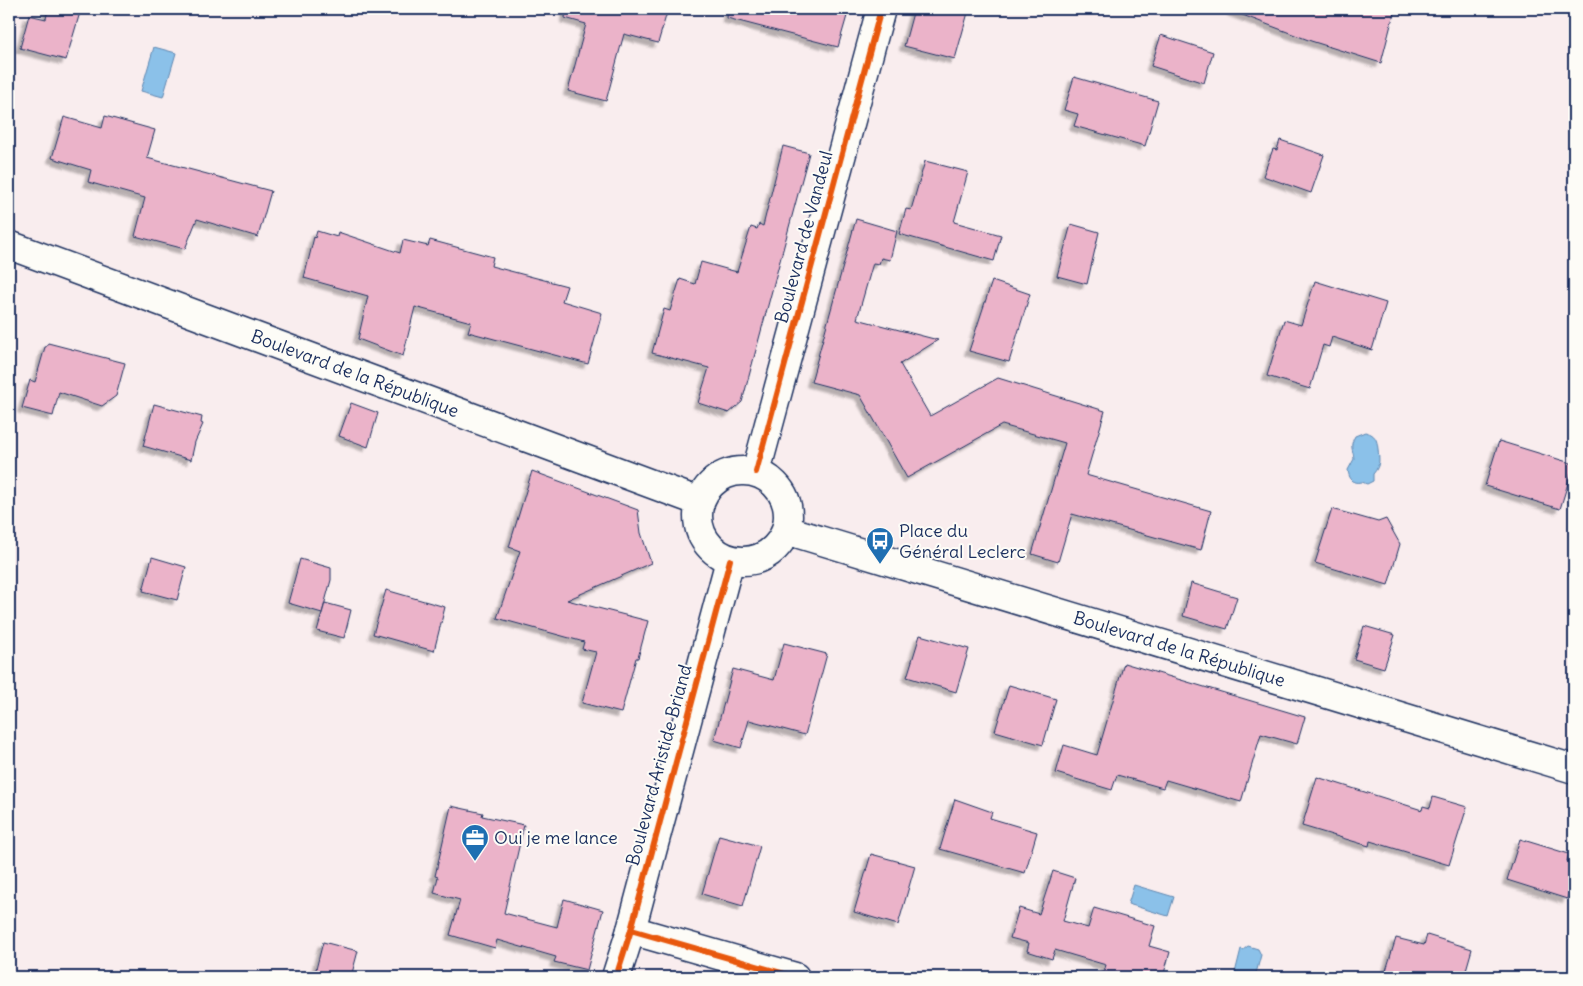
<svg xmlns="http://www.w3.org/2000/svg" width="1583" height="986" viewBox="0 0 1583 986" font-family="Delius,sans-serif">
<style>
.water{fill:#8bc1e9;stroke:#5e87b1}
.building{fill:#ebb3c9;stroke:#1b2f5e;filter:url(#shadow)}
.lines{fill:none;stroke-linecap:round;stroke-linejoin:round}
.minor-casing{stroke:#1b2f5e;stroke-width:31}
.primary-casing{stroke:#1b2f5e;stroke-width:31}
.minor{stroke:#fdfcf7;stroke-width:28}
.primary{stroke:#fdfcf7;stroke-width:28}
.cycleway-casing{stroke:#fdfcf7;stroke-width:9}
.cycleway{stroke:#e8590c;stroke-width:6}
.labels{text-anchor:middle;stroke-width:4;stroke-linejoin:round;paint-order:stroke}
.street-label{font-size:18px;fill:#1b2f5e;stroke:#fdfcf7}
.poi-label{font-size:18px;fill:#1b2f5e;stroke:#fdfcf7;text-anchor:start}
</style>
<defs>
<filter id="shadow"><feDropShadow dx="-4.5" dy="4.5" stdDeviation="1" flood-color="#0004"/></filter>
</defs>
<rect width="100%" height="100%" fill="#f9edee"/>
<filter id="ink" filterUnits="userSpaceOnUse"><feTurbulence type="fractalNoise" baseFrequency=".02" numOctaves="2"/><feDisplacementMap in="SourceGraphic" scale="10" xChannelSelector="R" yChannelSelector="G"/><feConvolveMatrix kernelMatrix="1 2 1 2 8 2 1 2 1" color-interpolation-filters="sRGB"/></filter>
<g filter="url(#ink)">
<!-- water -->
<g class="water">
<path d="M 154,47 L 176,53 L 163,97 L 141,91 Z"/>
<path d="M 1365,432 C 1375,434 1377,439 1378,449 C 1379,459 1381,465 1373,474 L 1373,481 L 1367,484 L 1362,482 C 1353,484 1349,479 1348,470 L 1354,459 C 1353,448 1349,447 1355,436 Z"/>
<path d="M 1134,885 L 1174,897 L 1168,916 L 1128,904 Z"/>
<path d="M 1248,946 L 1258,949 L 1261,955 L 1255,977 L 1234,977 L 1241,949 L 1243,950 Z"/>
</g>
<!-- building -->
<g class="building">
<path d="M 48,9 L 81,9 L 66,60 L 20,48 L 29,15 L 46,19 Z"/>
<path d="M 566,9 L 668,9 L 658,43 L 624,34 L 606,101 L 568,91 L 586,24 L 565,18 Z"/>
<path d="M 728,9 L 849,9 L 838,47 L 727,18 Z"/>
<path d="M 914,9 L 969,9 L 955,59 L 904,46 Z"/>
<path d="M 1233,9 L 1395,9 L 1381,63 L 1311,41 L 1232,11 Z"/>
<path d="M 1161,35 L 1213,52 L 1204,83 L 1151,66 Z"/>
<path d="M 1074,77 L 1158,101 L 1145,146 L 1074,126 L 1078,114 L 1064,110 Z"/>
<path d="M 105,116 L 155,130 L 147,158 L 271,191 L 258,237 L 197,219 L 185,249 L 135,236 L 145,198 L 88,182 L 91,170 L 52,158 L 64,117 L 102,128 Z"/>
<path d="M 1280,140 L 1324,155 L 1311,193 L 1263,176 L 1273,149 L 1277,150 Z"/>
<path d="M 783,146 L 809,153 L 742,402 L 729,413 L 698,403 L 709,368 L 652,353 L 664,309 L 670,311 L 680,279 L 695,284 L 701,262 L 737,272 L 751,227 L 757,229 L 759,224 L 763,226 Z"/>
<path d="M 925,161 L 968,172 L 954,222 L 1001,235 L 994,261 L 899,234 L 906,209 L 911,210 Z"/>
<path d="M 856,219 L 897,231 L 890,260 L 881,258 L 879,264 L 873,263 L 857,319 L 938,340 L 900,364 L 930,416 L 998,378 L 1105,411 L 1086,475 L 1211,511 L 1201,550 L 1072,514 L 1058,562 L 1032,554 L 1065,443 L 1002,425 L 907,478 L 860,395 L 811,382 Z"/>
<path d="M 1071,224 L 1099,232 L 1087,284 L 1057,276 Z"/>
<path d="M 317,231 L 337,237 L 338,232 L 400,253 L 403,240 L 428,246 L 430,240 L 493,257 L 491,266 L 567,286 L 562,301 L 602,313 L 588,364 L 468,332 L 471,322 L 415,307 L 403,356 L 358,339 L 368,296 L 304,278 L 314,237 L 315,238 Z"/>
<path d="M 992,281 L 1030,294 L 1009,362 L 969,351 Z"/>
<path d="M 1315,281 L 1386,303 L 1372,350 L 1332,337 L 1329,347 L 1323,345 L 1310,389 L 1267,376 L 1284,320 L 1301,325 Z"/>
<path d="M 48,343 L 125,363 L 116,396 L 102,406 L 59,392 L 53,416 L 22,408 L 30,380 L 35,382 L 45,347 L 46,347 Z"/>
<path d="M 351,403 L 378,413 L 368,447 L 339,436 Z"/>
<path d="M 154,404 L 202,417 L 201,423 L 203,424 L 195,442 L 191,460 L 143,446 Z"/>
<path d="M 1499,441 L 1574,464 L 1560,509 L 1485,486 Z"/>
<path d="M 532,471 L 638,510 L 641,533 L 651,563 L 567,600 L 648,621 L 638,658 L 636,658 L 621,713 L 582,703 L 596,652 L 582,649 L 584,642 L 497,618 L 520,551 L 509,547 Z"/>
<path d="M 1332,509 L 1378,522 L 1386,519 L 1400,544 L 1388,585 L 1315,563 Z"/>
<path d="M 152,557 L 186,567 L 177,600 L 143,591 Z"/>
<path d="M 300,559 L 331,568 L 331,580 L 322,613 L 288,603 Z"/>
<path d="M 1191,583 L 1237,597 L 1227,629 L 1183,616 Z"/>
<path d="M 386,590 L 445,607 L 434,651 L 373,634 Z"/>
<path d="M 325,603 L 351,610 L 344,638 L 317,631 Z"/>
<path d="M 1364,626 L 1395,635 L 1384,668 L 1354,659 Z"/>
<path d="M 920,635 L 969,649 L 956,692 L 907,677 Z"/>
<path d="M 784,643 L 827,654 L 805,735 L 749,720 L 741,748 L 714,740 L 733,669 L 774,680 Z"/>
<path d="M 1124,663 L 1305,717 L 1297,744 L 1261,734 L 1241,802 L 1166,780 L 1163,788 L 1117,775 L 1112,790 L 1056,773 L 1064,745 L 1097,755 Z"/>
<path d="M 1009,685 L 1056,699 L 1043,745 L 995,731 Z"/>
<path d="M 1317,777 L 1422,810 L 1423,806 L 1430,808 L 1433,797 L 1467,807 L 1449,865 L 1370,841 L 1369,846 L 1302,826 Z"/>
<path d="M 955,799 L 992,812 L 990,818 L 1037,832 L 1025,873 L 940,849 Z"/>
<path d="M 451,806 L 483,813 L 482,816 L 524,825 L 504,913 L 557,927 L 564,899 L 603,910 L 587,970 L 554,962 L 556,957 L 497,940 L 495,948 L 450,935 L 460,900 L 434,893 L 438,877 L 435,876 Z"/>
<path d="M 719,835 L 760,846 L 743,906 L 702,894 Z"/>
<path d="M 1520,839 L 1569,854 L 1567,861 L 1574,864 L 1574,875 L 1567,899 L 1507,880 Z"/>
<path d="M 871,854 L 915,866 L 898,925 L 854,912 Z"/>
<path d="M 1053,871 L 1075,878 L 1063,921 L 1088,928 L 1094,908 L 1155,926 L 1149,946 L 1170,952 L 1163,977 L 1102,977 L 1106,965 L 1055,950 L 1052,959 L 1027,951 L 1029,943 L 1010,938 L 1019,908 L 1039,914 Z"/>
<path d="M 1427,935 L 1472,949 L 1464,977 L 1384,977 L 1396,938 L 1424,945 Z"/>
<path d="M 323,942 L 358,951 L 351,977 L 314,977 Z"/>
</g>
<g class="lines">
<defs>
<g id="minor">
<path d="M 756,472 L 881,9"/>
<path d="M 631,930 L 795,977"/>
<path d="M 616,977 L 631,930 L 730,560"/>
</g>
<g id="primary">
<path id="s1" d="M 9,245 L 700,502"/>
<circle cx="743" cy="516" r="45"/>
<path id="s2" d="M 786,530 L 1574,769"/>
</g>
</defs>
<!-- minor casing -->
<use href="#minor" class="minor-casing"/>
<!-- primary casing -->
<use href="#primary" class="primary-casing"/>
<!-- minor -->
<use href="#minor" class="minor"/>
<!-- primary -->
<use href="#primary" class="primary"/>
<defs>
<g id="cycleway">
<path d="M 756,472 L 881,9"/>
<path d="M 631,930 L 795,977"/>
<path d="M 616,977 L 631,930 L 730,560"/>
</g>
</defs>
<!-- cycleway casing -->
<use href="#cycleway" class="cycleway-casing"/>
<!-- cycleway -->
<use href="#cycleway" class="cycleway"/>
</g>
</g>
<!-- icons -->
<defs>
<symbol id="bus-pin" viewBox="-11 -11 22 30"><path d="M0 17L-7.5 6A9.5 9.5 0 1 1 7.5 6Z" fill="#1f6fb2" stroke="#fdfcf7"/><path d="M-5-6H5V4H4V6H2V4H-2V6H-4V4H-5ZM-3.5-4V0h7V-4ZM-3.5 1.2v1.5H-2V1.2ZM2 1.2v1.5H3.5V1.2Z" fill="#fff"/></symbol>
<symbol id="office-pin" viewBox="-11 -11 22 30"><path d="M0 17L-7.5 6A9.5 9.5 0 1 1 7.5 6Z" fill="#1f6fb2" stroke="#fdfcf7"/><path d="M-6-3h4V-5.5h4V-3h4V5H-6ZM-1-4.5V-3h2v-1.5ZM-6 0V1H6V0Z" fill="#fff"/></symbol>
</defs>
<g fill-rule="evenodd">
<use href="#bus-pin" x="864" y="525" width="32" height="43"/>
<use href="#office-pin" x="459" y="822" width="32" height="43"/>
</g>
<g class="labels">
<!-- street labels -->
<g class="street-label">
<text transform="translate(804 237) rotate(-75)" y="6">Boulevard de Vandeul</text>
<text dy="6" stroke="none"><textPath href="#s1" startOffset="369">Boulevard de la République</textPath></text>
<text dy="6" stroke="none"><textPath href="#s2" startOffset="411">Boulevard de la République</textPath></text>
<text transform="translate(659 765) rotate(-75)" y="6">Boulevard Aristide Briand</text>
</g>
<!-- poi labels -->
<g class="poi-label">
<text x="899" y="537">Place du<tspan x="899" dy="21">Général Leclerc</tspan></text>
<text x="494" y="844">Oui je me lance</text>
</g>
</g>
<!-- margin -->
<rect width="1583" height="986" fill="none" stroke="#fdfcf7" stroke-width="30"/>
<rect x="15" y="15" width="1553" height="956" fill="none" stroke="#1b2f5e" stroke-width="2" filter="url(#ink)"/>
</svg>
